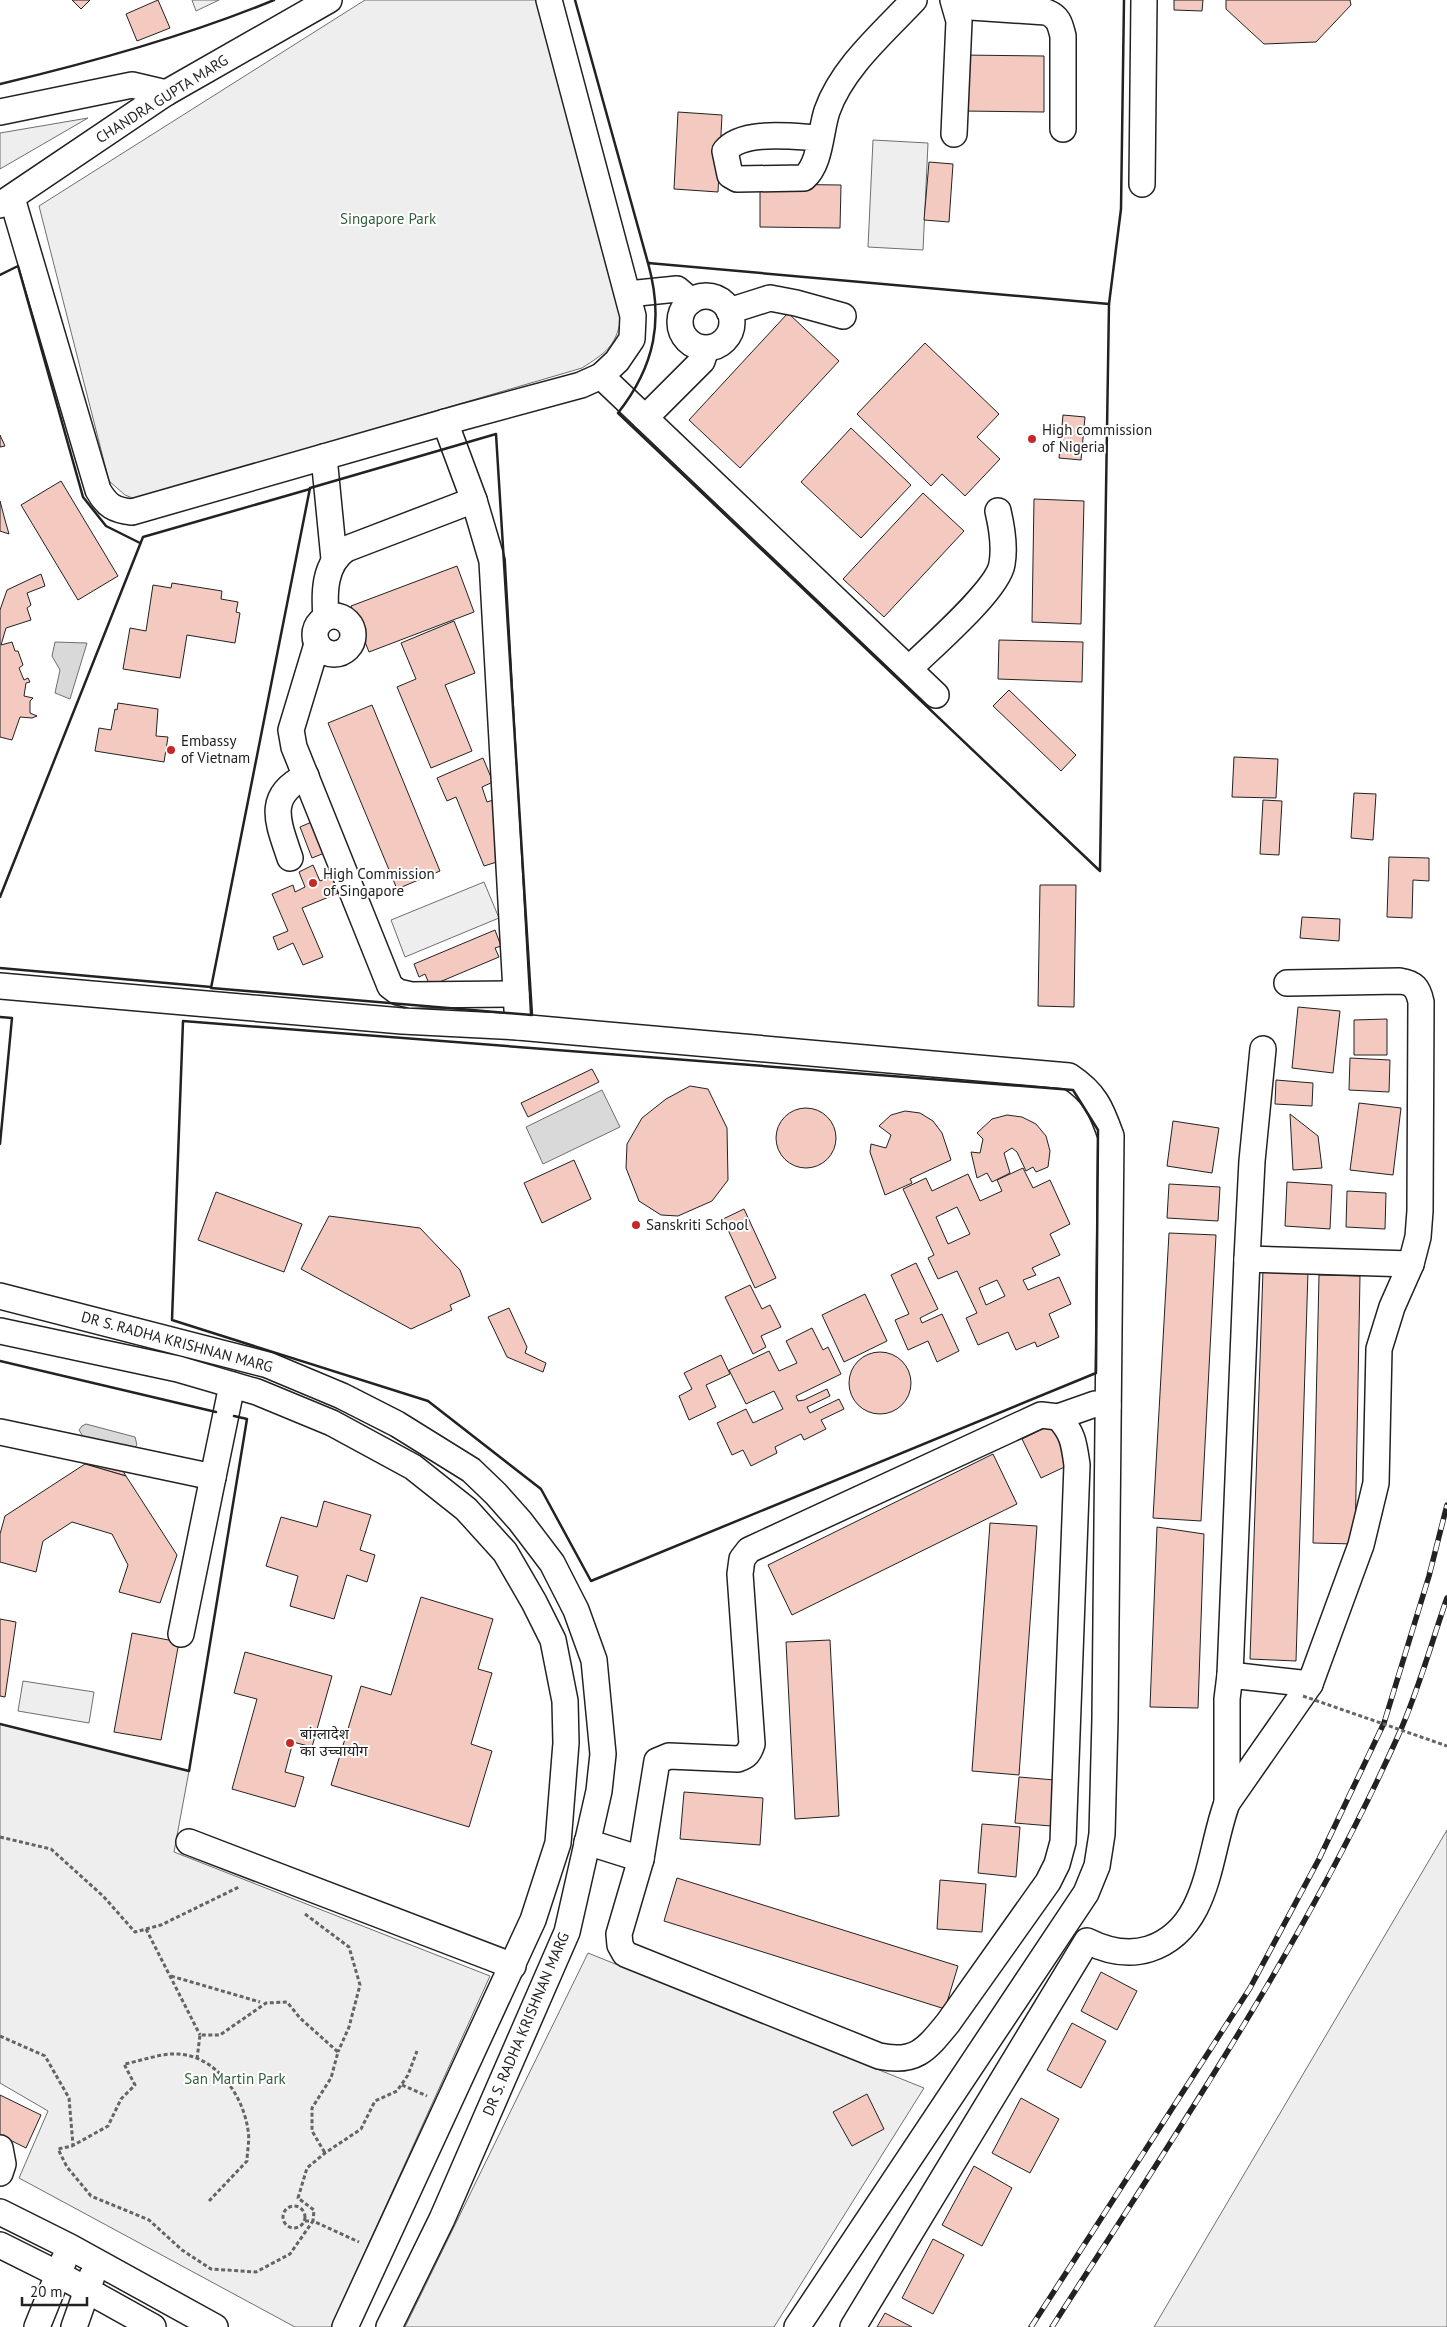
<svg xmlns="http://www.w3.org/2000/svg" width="1447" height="2327" viewBox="0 0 1447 2327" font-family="'PT Sans','Noto Sans Devanagari',sans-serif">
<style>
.green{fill:#eee;stroke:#6f6f6f}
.water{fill:#d9d9d9;stroke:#6f6f6f}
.building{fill:#f3c9c0;stroke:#222;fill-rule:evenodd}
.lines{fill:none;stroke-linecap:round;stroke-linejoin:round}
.minor-casing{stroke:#222;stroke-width:28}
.path{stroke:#646464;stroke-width:3;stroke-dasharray:4 2.5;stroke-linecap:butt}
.minor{stroke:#fff;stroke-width:25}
.rail-casing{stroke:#222;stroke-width:5.5}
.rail{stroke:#fff;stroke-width:4;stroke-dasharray:11;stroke-linecap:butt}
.path-bridge{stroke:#646464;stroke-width:3;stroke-dasharray:4 2.5;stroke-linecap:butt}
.wall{stroke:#222;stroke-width:2.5}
.poi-dot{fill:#c62828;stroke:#fff;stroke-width:2}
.labels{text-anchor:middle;stroke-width:4;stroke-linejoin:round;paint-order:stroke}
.street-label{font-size:15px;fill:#222;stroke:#fff}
.park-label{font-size:15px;fill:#2f5e38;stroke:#fff}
.poi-label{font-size:15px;fill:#222;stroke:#fff;text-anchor:start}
</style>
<rect width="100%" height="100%" fill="#fff"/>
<!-- green -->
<g class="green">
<path d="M 192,0 L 219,0 L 196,11 Z"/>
<path d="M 365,0 L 537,0 L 621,318 C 616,347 605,353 582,368 L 135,499 L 125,495 L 109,481 L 39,206 Z"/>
<path d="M 88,118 L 0,169 L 0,133 Z"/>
<path d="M 873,140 L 928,143 L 923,250 L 868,247 Z"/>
<path d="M 484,882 L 499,918 L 405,957 L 391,920 Z"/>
<path d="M 23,1681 L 94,1692 L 89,1723 L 18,1711 Z"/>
<path d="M 0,1724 L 189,1771 L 174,1852 L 490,1976 L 331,2327 L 295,2327 L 19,2178 L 48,2111 L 0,2083 Z"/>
<path d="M 1447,1830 L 1447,2327 L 1154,2327 Z"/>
<path d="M 588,1953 L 924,2088 L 774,2327 L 405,2327 Z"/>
</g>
<!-- water -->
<g class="water">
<path d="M 55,642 L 87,643 L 70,699 L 55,693 L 60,670 L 52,656 Z"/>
<path d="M 602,1090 L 620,1127 L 543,1164 L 526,1127 Z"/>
<path d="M 86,1424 L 135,1437 L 137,1445 L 134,1448 L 84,1438 L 79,1430 L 82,1426 Z"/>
</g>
<!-- building -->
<g class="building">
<path d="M 72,0 L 90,0 L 81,9 Z"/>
<path d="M 158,0 L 170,28 L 137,41 L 126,14 Z"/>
<path d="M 1174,0 L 1203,0 L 1202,11 L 1174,10 Z"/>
<path d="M 1226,0 L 1350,0 L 1351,5 L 1316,42 L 1264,44 L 1226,9 Z"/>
<path d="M 962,55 L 1044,56 L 1044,112 L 962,111 Z"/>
<path d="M 678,112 L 722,115 L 718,192 L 674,189 Z"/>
<path d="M 929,162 L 953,164 L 949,222 L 924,220 Z"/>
<path d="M 760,184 L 841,185 L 840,228 L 760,227 Z"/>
<path d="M 788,313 L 839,361 L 740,468 L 689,420 Z"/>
<path d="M 925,343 L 999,414 L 977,437 L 1000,459 L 965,496 L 942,474 L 931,486 L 857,414 Z"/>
<path d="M 1063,415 L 1085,417 L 1081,460 L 1059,458 Z"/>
<path d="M 851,428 L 911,485 L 861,538 L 801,482 Z"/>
<path d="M 0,435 L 5,446 L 0,447 Z"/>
<path d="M 61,481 L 118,576 L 78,600 L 21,505 Z"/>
<path d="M 923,493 L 964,531 L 884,617 L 843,579 Z"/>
<path d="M 1034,499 L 1084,501 L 1081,624 L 1032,622 Z"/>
<path d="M 0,501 L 5,520 L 9,534 L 0,531 Z"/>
<path d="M 457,566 L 474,612 L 369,652 L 351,606 Z"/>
<path d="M 41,574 L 45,586 L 27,593 L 31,605 L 27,608 L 31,620 L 6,628 L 1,645 L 12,642 L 15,651 L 18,651 L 23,665 L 19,668 L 24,680 L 28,678 L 30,682 L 26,683 L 24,696 L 33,698 L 30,701 L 30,713 L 37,716 L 32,718 L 20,717 L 12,740 L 0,737 L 0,610 L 7,590 Z"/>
<path d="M 172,583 L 222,591 L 221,599 L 238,602 L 236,612 L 240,613 L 235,643 L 187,635 L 180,678 L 123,669 L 130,628 L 146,631 L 153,585 L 171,588 Z"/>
<path d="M 454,621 L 475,673 L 445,685 L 472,751 L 431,768 L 397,687 L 416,679 L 401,643 Z"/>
<path d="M 999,640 L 1083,642 L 1082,682 L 998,679 Z"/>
<path d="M 1009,690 L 1076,755 L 1061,771 L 993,706 Z"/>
<path d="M 118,703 L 158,709 L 156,736 L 168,737 L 164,762 L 95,751 L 99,728 L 111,730 L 115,709 L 117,710 Z"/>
<path d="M 372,705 L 440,871 L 397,889 L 328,723 Z"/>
<path d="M 1234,757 L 1278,759 L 1276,798 L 1232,797 Z"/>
<path d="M 483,758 L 493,782 L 482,787 L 487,802 L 496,799 L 500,861 L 484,866 L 456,797 L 447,801 L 437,778 Z"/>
<path d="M 1354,793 L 1376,794 L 1373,840 L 1351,838 Z"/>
<path d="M 1263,800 L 1282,801 L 1279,855 L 1260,854 Z"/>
<path d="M 314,821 L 327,852 L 312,858 L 300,827 Z"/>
<path d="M 1389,857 L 1429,858 L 1429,881 L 1413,880 L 1412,918 L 1387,917 Z"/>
<path d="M 313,865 L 320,881 L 334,875 L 341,892 L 302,908 L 323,957 L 303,965 L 293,943 L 278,950 L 273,937 L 288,931 L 272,894 L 293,885 L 295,892 L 305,887 L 299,872 Z"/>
<path d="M 1040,885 L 1076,885 L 1074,1007 L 1038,1006 Z"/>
<path d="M 1302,917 L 1340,919 L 1339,941 L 1300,938 Z"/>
<path d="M 495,930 L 501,946 L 495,948 L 499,957 L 430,986 L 425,974 L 419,977 L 414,964 Z"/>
<path d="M 1298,1007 L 1340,1011 L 1333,1073 L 1292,1068 Z"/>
<path d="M 1387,1019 L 1387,1055 L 1354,1055 L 1354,1020 Z"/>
<path d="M 1350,1058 L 1390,1060 L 1389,1092 L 1349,1090 Z"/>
<path d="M 592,1069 L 599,1082 L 528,1117 L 521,1103 Z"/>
<path d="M 1276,1080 L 1313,1083 L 1312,1106 L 1275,1104 Z"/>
<path d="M 690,1086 L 708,1089 L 727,1128 L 728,1180 L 712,1201 L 678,1216 L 661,1215 L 639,1201 L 626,1168 L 627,1144 L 642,1118 L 666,1099 Z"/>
<path d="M 1359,1103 L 1401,1108 L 1393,1175 L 1350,1170 Z"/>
<circle cx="806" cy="1138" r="30"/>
<path d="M 905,1111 L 920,1113 L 933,1121 L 942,1133 L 951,1160 L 910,1179 L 912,1183 L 885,1195 L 870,1152 L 871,1144 L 886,1148 L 891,1135 L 879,1126 L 891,1115 Z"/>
<path d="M 1290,1114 L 1318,1136 L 1322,1168 L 1293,1170 Z"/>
<path d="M 1007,1115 L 1022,1117 L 1036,1124 L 1046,1136 L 1050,1151 L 1048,1167 L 1036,1172 L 1033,1167 L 1026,1171 L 1017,1152 L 1012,1148 L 1004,1153 L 1010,1173 L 992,1182 L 987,1173 L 977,1178 L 971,1152 L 980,1153 L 983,1139 L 977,1133 L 992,1119 Z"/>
<path d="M 1173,1121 L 1219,1128 L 1212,1173 L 1167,1166 Z"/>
<path d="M 574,1160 L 591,1199 L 542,1223 L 524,1183 Z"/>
<path d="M 1023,1168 L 1033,1188 L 1050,1180 L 1070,1224 L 1050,1234 L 1060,1255 L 1032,1268 L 1036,1275 L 1023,1280 L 1028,1290 L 1059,1277 L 1071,1304 L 1049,1314 L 1059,1337 L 1037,1347 L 1035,1342 L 1016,1350 L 1008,1332 L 978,1345 L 966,1318 L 977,1313 L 957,1271 L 938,1279 L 928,1258 L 934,1255 L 903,1189 L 926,1178 L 932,1191 L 968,1174 L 980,1201 L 1002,1191 L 997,1180 ZM 957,1207 L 970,1234 L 948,1244 L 936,1217 ZM 997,1280 L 1005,1296 L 986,1305 L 979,1288 Z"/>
<path d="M 1287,1182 L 1332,1185 L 1330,1229 L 1285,1226 Z"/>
<path d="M 1169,1184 L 1220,1187 L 1218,1221 L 1167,1218 Z"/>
<path d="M 1347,1191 L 1386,1193 L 1385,1229 L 1346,1227 Z"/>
<path d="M 216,1192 L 302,1224 L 284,1272 L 198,1240 Z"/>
<path d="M 744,1209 L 776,1278 L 755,1288 L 723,1219 Z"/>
<path d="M 329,1216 L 420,1228 L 460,1270 L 470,1296 L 450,1305 L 452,1310 L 411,1329 L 301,1269 Z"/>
<path d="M 1169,1233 L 1216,1235 L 1201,1521 L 1153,1518 Z"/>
<path d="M 916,1263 L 938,1309 L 920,1318 L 922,1323 L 942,1314 L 959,1351 L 937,1362 L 928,1341 L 908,1350 L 895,1320 L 909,1314 L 891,1275 Z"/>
<path d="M 1263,1270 L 1308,1271 L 1296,1661 L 1250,1659 Z"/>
<path d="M 1319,1275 L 1360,1276 L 1355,1544 L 1313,1543 Z"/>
<path d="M 750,1285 L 762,1309 L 770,1305 L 781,1327 L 761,1336 L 766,1347 L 753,1354 L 725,1297 Z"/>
<path d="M 865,1294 L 887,1341 L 844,1362 L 822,1315 Z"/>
<path d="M 509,1308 L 527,1347 L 525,1353 L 546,1363 L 543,1372 L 507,1357 L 488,1317 Z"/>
<path d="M 812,1328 L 823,1350 L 828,1347 L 841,1374 L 796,1396 L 798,1401 L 804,1400 L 827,1389 L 830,1396 L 807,1407 L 810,1413 L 839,1399 L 844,1409 L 821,1420 L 826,1429 L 804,1440 L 801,1434 L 775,1447 L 777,1453 L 751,1466 L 743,1450 L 732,1455 L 717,1423 L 746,1409 L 753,1423 L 783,1409 L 774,1391 L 746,1404 L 729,1370 L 769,1351 L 779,1371 L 797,1363 L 786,1341 Z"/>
<circle cx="880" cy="1383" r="31"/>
<path d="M 721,1355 L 730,1374 L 706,1385 L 716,1407 L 689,1420 L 679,1396 L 692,1389 L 684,1373 Z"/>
<path d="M 1054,1423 L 1073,1463 L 1041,1478 L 1022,1439 Z"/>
<path d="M 109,1448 L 126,1476 L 85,1464 Z"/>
<path d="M 993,1454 L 1017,1504 L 792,1615 L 768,1565 Z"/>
<path d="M 85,1464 L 126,1476 L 177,1555 L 160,1603 L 119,1592 L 128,1565 L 112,1534 L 72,1522 L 43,1541 L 36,1572 L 0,1562 L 0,1534 L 5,1516 Z"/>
<path d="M 324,1501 L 371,1515 L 360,1550 L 375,1555 L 367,1582 L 347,1575 L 334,1619 L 290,1606 L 298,1576 L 266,1566 L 281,1517 L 317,1527 Z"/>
<path d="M 990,1523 L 1037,1526 L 1019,1775 L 972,1771 Z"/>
<path d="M 1157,1527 L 1204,1534 L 1198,1708 L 1150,1707 Z"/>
<path d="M 421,1597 L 493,1619 L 478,1669 L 492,1673 L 471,1744 L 492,1751 L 469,1827 L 331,1785 L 361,1686 L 391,1695 Z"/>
<path d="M 0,1619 L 16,1622 L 5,1697 L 0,1696 Z"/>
<path d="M 132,1633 L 179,1642 L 161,1740 L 114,1732 Z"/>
<path d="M 830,1640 L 839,1816 L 795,1819 L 786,1642 Z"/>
<path d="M 245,1652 L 332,1676 L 312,1747 L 293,1742 L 285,1772 L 304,1777 L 295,1807 L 232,1789 L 257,1699 L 234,1693 Z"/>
<path d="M 1019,1777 L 1055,1780 L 1051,1826 L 1015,1823 Z"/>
<path d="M 684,1792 L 763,1798 L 760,1845 L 680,1839 Z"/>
<path d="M 982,1824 L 1020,1827 L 1016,1877 L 978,1873 Z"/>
<path d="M 677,1878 L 958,1966 L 945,2009 L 664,1921 Z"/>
<path d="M 940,1880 L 986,1884 L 982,1932 L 937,1929 Z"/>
<path d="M 1101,1972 L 1137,1991 L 1117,2030 L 1081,2011 Z"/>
<path d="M 1072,2023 L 1106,2041 L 1081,2088 L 1047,2070 Z"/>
<path d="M 867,2094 L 884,2129 L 852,2146 L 833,2112 Z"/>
<path d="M 0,2095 L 41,2115 L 26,2148 L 0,2135 Z"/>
<path d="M 1021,2098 L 1059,2119 L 1030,2173 L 992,2153 Z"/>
<path d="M 974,2166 L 1012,2188 L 982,2246 L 942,2225 Z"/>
<path d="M 933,2239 L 964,2255 L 933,2314 L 902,2298 Z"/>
<path d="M 885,2313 L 912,2327 L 877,2327 Z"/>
</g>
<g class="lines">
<defs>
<g id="minor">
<path d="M 953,0 L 959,21 L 954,134"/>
<path d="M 956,6 L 1046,12 C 1059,17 1060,24 1063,36 L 1063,129"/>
<path d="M 0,112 L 132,85 L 166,93"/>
<path d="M 821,138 C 794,137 743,129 725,151 L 730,175 L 737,179 L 804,178 C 821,163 820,132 827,111 C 842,68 883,33 914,0"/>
<path d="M 1142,184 L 1144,0"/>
<path d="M 12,198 L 98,490 C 107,506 114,510 132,512 L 463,417 L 581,385 L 601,376 L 617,361 L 632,339 L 633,316 L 549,0"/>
<path d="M 0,205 L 166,93 L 329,0"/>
<path d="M 628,294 L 677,289 L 691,301"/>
<circle cx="706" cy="322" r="26"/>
<path d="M 729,311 L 770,298 L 796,303 L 843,316"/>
<path d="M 601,376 L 936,695"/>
<path d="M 645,418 L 702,361 L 706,349"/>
<path d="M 445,422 L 474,500 L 492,561 L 518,1027"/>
<path d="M 324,457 L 334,559"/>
<circle cx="334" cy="635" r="19"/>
<path d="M 326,617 C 324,593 324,564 346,549 L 474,500"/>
<path d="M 317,644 L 291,730 L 294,747 L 390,986 L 398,992 L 411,995 L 516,994"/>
<path d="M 909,669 C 930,648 998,590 1002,564 C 1005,547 1002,528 998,511"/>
<path d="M 290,858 C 278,822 265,796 306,776"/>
<path d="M 0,986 L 402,1021 L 518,1027 L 1069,1076 C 1095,1093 1101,1108 1111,1136 L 1105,1719 L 1102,1834 L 1097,1866 L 1086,1893 L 797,2327"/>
<path d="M 1247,1259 L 1252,1161 L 1263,1049"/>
<path d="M 0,1296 L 268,1365 L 342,1396 L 397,1424 L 471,1470 L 496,1494 L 520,1521 L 552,1563 L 576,1610 L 594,1660 L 603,1754 L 599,1791 L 567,1932 L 442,2219 L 389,2327"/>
<path d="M 0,1331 L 178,1369 L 257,1392 L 332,1423 L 413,1467 L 466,1509 L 505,1552 L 534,1602 L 553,1640 L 565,1701 L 566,1743 L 558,1843 L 533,1920 L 345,2327"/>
<path d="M 1041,1415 L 1058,1417 C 1073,1433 1074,1443 1077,1465 L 1063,1842 L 1057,1864 L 1048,1882 L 948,2023 C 926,2050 915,2064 879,2056 L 625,1954 L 620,1945 L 619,1934 L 641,1859 L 657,1761 L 669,1756 L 738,1759 C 747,1756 749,1753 752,1744 L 740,1574 L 742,1559 L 749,1550 Z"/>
<path d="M 1058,1417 L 1095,1404 L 1108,1406"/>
<path d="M 0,1432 L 213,1477 L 232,1385"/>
<path d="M 181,1634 L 213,1477"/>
<path d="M 1230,1675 L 1247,1259 L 1411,1264"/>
<path d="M 1227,1803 L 1227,1699 L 1230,1675 L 1310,1684"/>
<path d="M 189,1842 L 513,1966"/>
<path d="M 587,1842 L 641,1859"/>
<path d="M 0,2148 L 3,2164 L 0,2173"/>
<path d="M 0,2212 L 70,2247 L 215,2327"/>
<path d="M 0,2245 L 58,2274 L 153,2327"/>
<path d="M 37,2327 L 64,2260"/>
<path d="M 74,2327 L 92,2276"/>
<path d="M 853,2327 L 1087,1941 C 1107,1951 1127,1956 1149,1949 C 1210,1929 1208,1854 1227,1803 L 1310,1684 L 1361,1545 L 1376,1483 L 1379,1349 L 1392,1307 L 1411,1264 L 1418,1237 L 1420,1211 L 1421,1002 C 1418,988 1414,983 1400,981 L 1287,983"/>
</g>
</defs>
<!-- minor casing -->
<use href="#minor" class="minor-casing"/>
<!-- path -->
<g class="path">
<path d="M 0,1837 L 51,1849 L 103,1896 L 135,1932 L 161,1925 L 239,1887"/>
<path d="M 305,1914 L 349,1947 L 360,1985 L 349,2027 L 338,2052"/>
<path d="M 146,1929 L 200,2035"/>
<path d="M 171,1976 L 260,2002"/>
<path d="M 0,2036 L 45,2056 L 69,2098 L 73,2145"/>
<path d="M 197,2059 L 200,2035 L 220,2035 L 266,2003 L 287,2002 L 300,2018 L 338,2052 L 331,2078 L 312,2108 L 312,2131 L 325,2153"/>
<path d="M 402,2085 L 427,2096"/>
<path d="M 209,2201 L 247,2161 C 247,2152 250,2140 248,2130 C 243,2095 216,2056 178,2054 C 161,2053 141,2061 124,2064 L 135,2085 L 121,2099 L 108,2126 L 72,2146 L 58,2149 L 67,2167 L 91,2196 L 149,2220 L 182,2250 L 211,2269 L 256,2272 L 290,2254 L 313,2221 L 359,2242"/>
<circle cx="294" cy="2217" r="11"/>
<path d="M 305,2221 L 313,2221 L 314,2210 L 298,2198 L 307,2168 L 325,2153 L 361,2129 L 375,2101 L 397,2091 L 408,2075 L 417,2051"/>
</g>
<!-- minor -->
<use href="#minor" class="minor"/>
<defs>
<g id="rail">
<path d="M 1031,2327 L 1250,1988 L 1319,1859 L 1384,1723 L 1429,1576 L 1447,1505"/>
<path d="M 1052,2327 C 1175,2135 1304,1945 1398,1736 C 1418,1692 1431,1644 1447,1598"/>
</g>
</defs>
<!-- rail casing -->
<use href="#rail" class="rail-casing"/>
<!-- rail -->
<use href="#rail" class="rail"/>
<!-- path-bridge -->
<path class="path-bridge" d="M 1303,1696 L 1447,1746"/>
<!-- wall -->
<g class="wall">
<path d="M 575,0 L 648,263 L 650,263"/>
<path d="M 0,84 C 93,62 187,36 274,0"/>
<path d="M 648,263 L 1109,304 L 1100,871 L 618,413 C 655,366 664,320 648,263 Z"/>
<path d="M 0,275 L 18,266 L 83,497 L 106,526 L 140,543"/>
<path d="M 1109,304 L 1121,209 L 1124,0"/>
<path d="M 496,434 L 532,1015 L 211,988 L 310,488 Z"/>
<path d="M 0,897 L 143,537 L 310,489"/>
<path d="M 0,968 L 211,987"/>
<path d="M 0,1017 L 12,1018 L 0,1144"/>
<path d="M 183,1021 L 1073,1090 L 1098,1130 L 1096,1373 L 591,1581 L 541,1489 L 428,1401 L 172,1320 Z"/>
<path d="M 0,1361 L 216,1412"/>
<path d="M 0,1724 L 189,1771 L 247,1419 L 234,1416"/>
</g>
</g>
<!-- markers -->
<g class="poi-dot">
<circle cx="1032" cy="439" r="5"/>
<circle cx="171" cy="750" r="5"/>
<circle cx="313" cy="883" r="5"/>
<circle cx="636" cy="1225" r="5"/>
<circle cx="290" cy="1743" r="5"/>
</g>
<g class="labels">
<!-- street labels -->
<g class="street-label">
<text transform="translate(162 99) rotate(-32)" y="5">CHANDRA GUPTA MARG</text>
<text transform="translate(177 1342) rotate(15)" y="5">DR S. RADHA KRISHNAN MARG</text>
<text transform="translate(526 2024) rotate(-67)" y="5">DR S. RADHA KRISHNAN MARG</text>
</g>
<!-- park labels -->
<g class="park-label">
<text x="388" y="224">Singapore Park</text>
<text x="235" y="2084">San Martin Park</text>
</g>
<!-- poi labels -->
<g class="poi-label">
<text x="1042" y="435">High commission<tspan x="1042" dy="17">of Nigeria</tspan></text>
<text x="181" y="746">Embassy<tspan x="181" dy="17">of Vietnam</tspan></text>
<text x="323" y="879">High Commission<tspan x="323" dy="17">of Singapore</tspan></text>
<text x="646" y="1230">Sanskriti School</text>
<text x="300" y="1739">बांग्लादेश<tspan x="300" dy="17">का उच्चायोग</tspan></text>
</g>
</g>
<!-- scale -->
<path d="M22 2297v8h65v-8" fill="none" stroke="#222222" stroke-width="2.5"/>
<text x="30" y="2297" font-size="15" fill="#222222" stroke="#ffffff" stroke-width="4" paint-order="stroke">20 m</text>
</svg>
